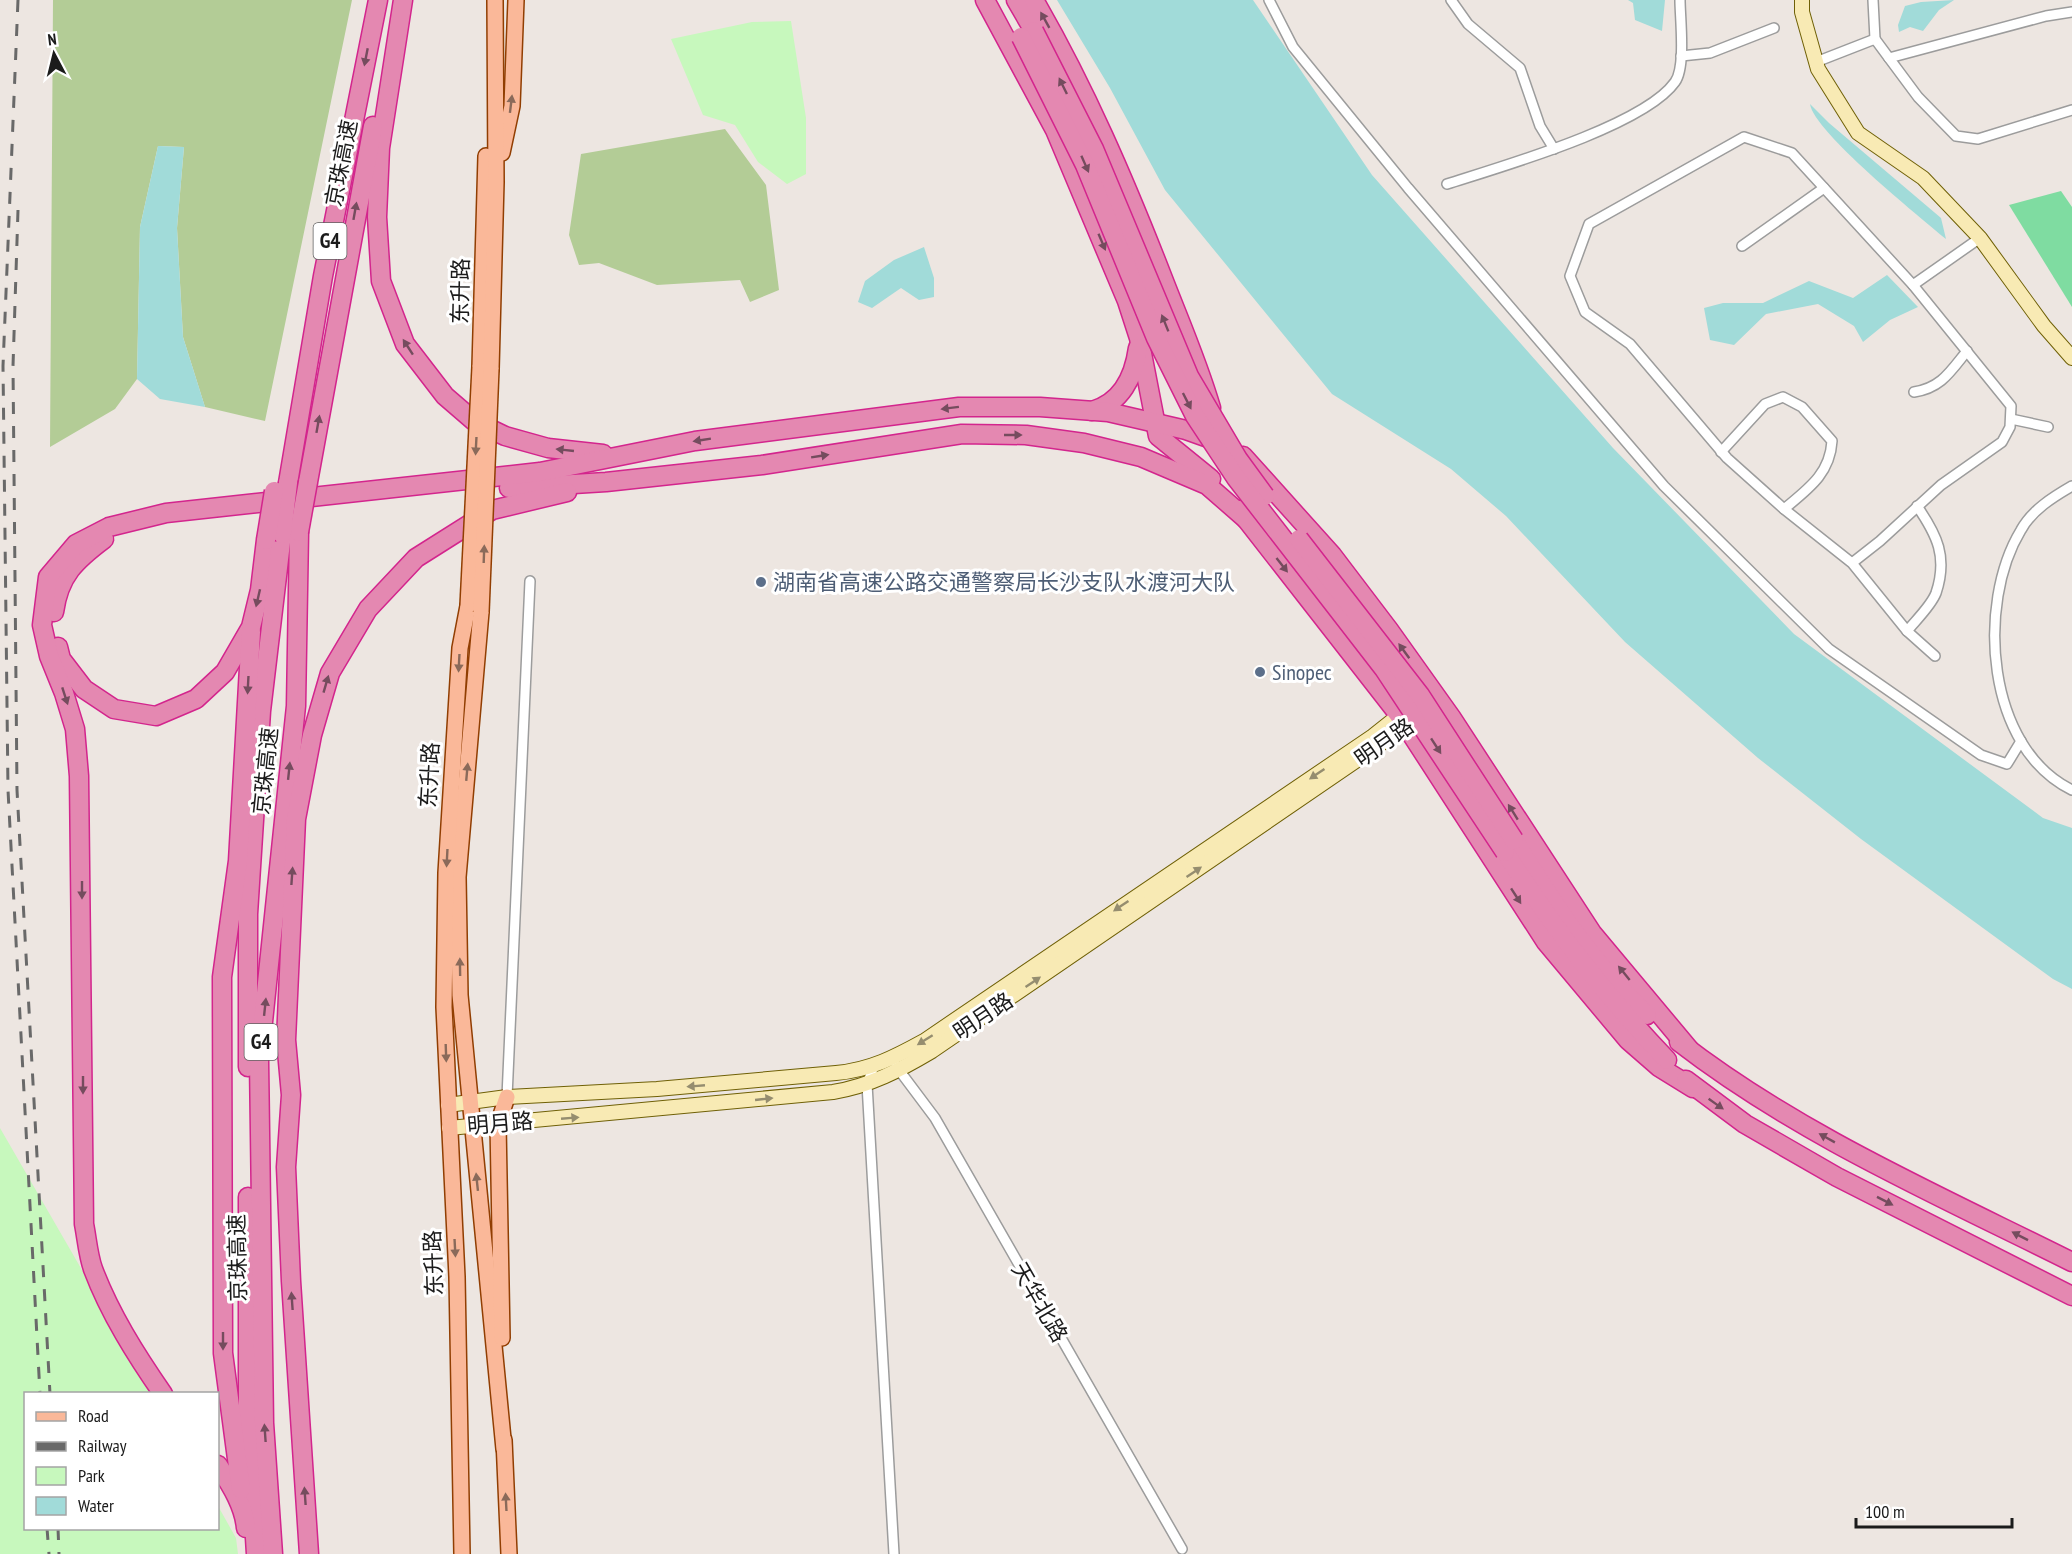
<svg xmlns="http://www.w3.org/2000/svg" width="2072" height="1554" viewBox="0 0 2072 1554" font-family="'PT Sans Narrow','Noto Sans SC',sans-serif">
<style>
.forest{fill:#b3cc96}
.park{fill:#c7f8bd}
.pitch{fill:#7fdca1}
.water{fill:#a1dbd9}
.lines{fill:none;stroke-linecap:round;stroke-linejoin:round}
.street-casing{stroke:#9c9c9c;stroke-width:12}
.secondary-casing{stroke:#6f6006;stroke-width:16}
.primary-casing{stroke:#913e02;stroke-width:18}
.highway-casing{stroke:#d3258d;stroke-width:21}
.street{stroke:#fff;stroke-width:9}
.secondary{stroke:#f8eab4;stroke-width:14}
.primary{stroke:#fab899;stroke-width:15}
.highway{stroke:#e488b1;stroke-width:18}
.rail{stroke:#696969;stroke-width:3;stroke-dasharray:12 12;stroke-linecap:butt}
.primary-bridge-casing{stroke:#913e02;stroke-width:18;stroke-linecap:butt}
.highway-bridge-casing{stroke:#d3258d;stroke-width:21;stroke-linecap:butt}
.primary-bridge{stroke:#fab899;stroke-width:15}
.highway-bridge{stroke:#e488b1;stroke-width:18}
.oneway{fill:#754c5e}
.oneway2{fill:#8a6a5a}
.oneway3{fill:#958d6f}
.service-dot{fill:#5c6f8a;stroke:#fff;stroke-width:2}
.labels{text-anchor:middle;stroke-width:6;stroke-linejoin:round;paint-order:stroke}
.shield{fill:#fff;stroke:#5f5f5f;stroke-width:1.5}
.shield-label{font-size:21px;font-weight:bold;fill:#1b1b1b}
.street-label{font-size:22px;fill:#1b1b1b;stroke:#fff}
.service-label{font-size:22px;fill:#4e5e75;stroke:#fff;text-anchor:start}
</style>
<rect width="100%" height="100%" fill="#ede6e1"/>
<!-- forest -->
<g class="forest">
<path d="M 53,0 L 352,0 L 265,421 L 205,407 L 183,337 L 177,228 L 184,147 L 158,146 L 140,227 L 137,379 L 115,409 L 50,447 Z"/>
<path d="M 725,129 L 766,185 L 779,290 L 750,302 L 740,280 L 657,285 L 599,263 L 579,265 L 569,235 L 581,154 Z"/>
</g>
<!-- park -->
<g class="park">
<path d="M 791,21 L 806,118 L 806,174 L 787,184 L 758,162 L 735,125 L 703,115 L 671,39 L 752,22 Z"/>
<path d="M 0,1128 L 153,1393 L 26,1394 L 26,1528 L 218,1528 L 218,1506 L 236,1538 L 238,1554 L 0,1554 Z"/>
</g>
<!-- pitch -->
<path class="pitch" d="M 2061,191 L 2072,207 L 2072,307 L 2009,205 Z"/>
<!-- water -->
<g class="water">
<path d="M 1057,0 L 1253,0 L 1372,175 L 1613,448 L 1794,634 L 2043,818 L 2072,828 L 2072,989 L 2053,979 L 1861,839 L 1758,758 L 1625,642 L 1506,516 L 1451,469 L 1332,394 L 1165,190 L 1110,88 Z"/>
<path d="M 1628,0 L 1665,0 L 1662,31 L 1635,20 L 1633,3 Z"/>
<path d="M 1954,0 L 1939,10 L 1923,31 L 1910,27 L 1899,32 L 1898,25 L 1905,6 L 1921,2 Z"/>
<path d="M 1810,104 L 1829,123 L 1941,218 L 1946,239 C 1920,217 1814,132 1810,104 Z"/>
<path d="M 158,146 L 184,147 L 177,228 L 183,337 L 205,407 L 160,399 L 137,379 L 140,227 Z"/>
<path d="M 924,247 L 934,278 L 934,297 L 919,300 L 901,288 L 872,308 L 858,302 L 865,281 L 894,260 Z"/>
<path d="M 1887,275 L 1918,307 L 1890,320 L 1863,342 L 1854,326 L 1818,304 L 1766,314 L 1734,345 L 1710,340 L 1704,308 L 1723,303 L 1763,303 L 1809,281 L 1853,298 Z"/>
</g>
<g class="lines">
<defs>
<g id="street">
<path d="M 1269,0 L 1293,47 L 1408,188 L 1664,486 L 1829,649 L 1981,755 L 2007,764 L 2021,741"/>
<path d="M 1451,0 L 1468,24 L 1520,68 L 1540,126 L 1554,149"/>
<path d="M 1873,0 L 1875,39"/>
<path d="M 2072,12 L 2046,16 L 1889,58 L 1918,97 L 1956,136 L 1978,139 L 2072,110"/>
<path d="M 1681,56 L 1710,53 L 1774,28"/>
<path d="M 1816,62 L 1875,39 L 1889,58"/>
<path d="M 1447,184 C 1500,167 1644,126 1675,82 C 1686,67 1680,18 1680,0"/>
<path d="M 1742,246 L 1824,188"/>
<path d="M 1913,285 L 1980,238"/>
<path d="M 1914,392 C 1941,388 1950,372 1967,351"/>
<path d="M 2011,419 L 2048,427"/>
<path d="M 1721,452 L 1765,404 L 1783,397 L 1802,407 L 1832,441 C 1830,474 1808,489 1784,509"/>
<path d="M 2072,486 C 2053,497 2032,510 2021,530 C 1976,604 1986,748 2072,790"/>
<path d="M 1852,563 L 1880,541 L 1941,485 L 2002,442 L 2010,427 L 2011,406 L 1913,285 L 1792,153 L 1744,137 L 1589,224 L 1570,276 L 1585,312 L 1630,344 L 1727,458 L 1784,509 L 1852,563 L 1907,631 L 1935,656"/>
<path d="M 1907,631 C 1916,620 1931,606 1936,593 C 1948,557 1937,535 1917,506"/>
<path d="M 874,1066 L 867,1084 L 894,1554"/>
<path d="M 896,1066 L 935,1118 L 1182,1549"/>
<path d="M 507,1097 L 530,581"/>
</g>
<g id="secondary">
<path d="M 1802,0 L 1802,12 L 1818,69 L 1858,133 L 1923,178 L 1980,238 L 2044,326 L 2072,358"/>
<path d="M 448,1105 L 507,1097 L 657,1089 L 836,1073 C 870,1070 895,1057 924,1041 L 1373,736 L 1407,709"/>
<path d="M 449,1128 L 833,1092 C 870,1086 900,1070 932,1051 L 1414,721"/>
</g>
<g id="primary">
<path d="M 502,153 L 512,106 L 516,0"/>
<path d="M 480,367 L 486,156"/>
<path d="M 491,369 L 496,182 L 495,0"/>
<path d="M 481,612 L 458,877 L 460,995 L 504,1449"/>
<path d="M 502,1338 L 498,1124 L 507,1097"/>
<path d="M 504,1440 L 509,1554"/>
<path d="M 462,1554 L 457,1277 L 444,1007 L 446,873 L 460,648 L 468,606"/>
</g>
<g id="highway">
<path d="M 403,0 L 380,148 L 377,217 L 381,281 L 405,344 L 445,396 L 474,421 L 505,436 L 548,448 L 603,454"/>
<path d="M 985,0 L 1055,130 L 1127,301 L 1139,338 L 1158,436 L 1211,479"/>
<path d="M 1016,0 L 1034,31"/>
<path d="M 1034,0 C 1085,88 1125,181 1162,276 C 1179,320 1198,363 1211,408"/>
<path d="M 1092,411 C 1121,403 1134,377 1138,348"/>
<path d="M 1243,456 L 1332,555 L 1389,630 L 1451,717 L 1592,933 L 1689,1049"/>
<path d="M 308,482 L 373,126"/>
<path d="M 288,483 L 323,276 L 378,0"/>
<path d="M 509,488 L 606,482 L 762,465 L 962,434 L 1026,435 L 1084,443 L 1141,457 L 1207,485 L 1246,519"/>
<path d="M 1239,510 L 1399,715 L 1546,942 L 1628,1040 L 1659,1067 L 1693,1088"/>
<path d="M 54,612 C 59,575 76,560 104,539"/>
<path d="M 58,647 L 61,659 L 84,689 L 114,709 L 156,716 L 196,699 L 225,672 L 251,627 L 260,590 L 266,540"/>
<path d="M 1514,840 C 1553,903 1592,964 1647,1015"/>
<path d="M 1505,852 C 1555,930 1603,993 1667,1060"/>
<path d="M 1679,1042 C 1798,1134 1938,1195 2072,1262"/>
<path d="M 248,1067 L 248,914 L 261,711 L 282,534"/>
<path d="M 1686,1080 L 1745,1124 L 1837,1177 L 2072,1296"/>
<path d="M 248,1197 L 248,1424 L 256,1554"/>
<path d="M 163,1394 C 136,1355 110,1314 93,1269 C 88,1255 87,1239 84,1224 L 79,776 L 75,729 L 64,693 L 49,656 L 42,625 L 48,577 L 76,544 L 109,527 L 166,513 L 540,472 L 695,441 L 959,407 L 1040,407 L 1108,412 L 1186,430 L 1217,441"/>
<path d="M 218,1465 C 230,1484 244,1505 246,1528"/>
<path d="M 241,1489 L 223,1353 L 222,977 L 238,861 L 251,632"/>
<path d="M 273,1554 L 264,1423 L 259,1060 L 296,706 L 299,532"/>
<path d="M 309,1554 L 291,1281 L 286,1167 L 291,1095 L 286,1040 L 296,819 L 312,735 L 330,673 L 368,609 L 416,558 L 492,510 L 567,492"/>
</g>
</defs>
<!-- street casing -->
<use href="#street" class="street-casing"/>
<!-- secondary casing -->
<use href="#secondary" class="secondary-casing"/>
<!-- primary casing -->
<use href="#primary" class="primary-casing"/>
<!-- highway casing -->
<use href="#highway" class="highway-casing"/>
<!-- street -->
<use href="#street" class="street"/>
<!-- secondary -->
<use href="#secondary" class="secondary"/>
<!-- primary -->
<use href="#primary" class="primary"/>
<!-- highway -->
<use href="#highway" class="highway"/>
<!-- rail -->
<g class="rail">
<path d="M 18,0 L 3,366 L 8,790 L 40,1394"/>
<path d="M 18,210 L 13,366 L 17,790 L 50,1394"/>
<path d="M 47,1528 L 49,1554"/>
<path d="M 58,1528 L 59,1554"/>
</g>
<defs>
<g id="primary-bridge">
<path d="M 468,606 L 480,367"/>
<path d="M 481,612 L 491,369"/>
</g>
<g id="highway-bridge">
<path d="M 1034,31 L 1094,149 L 1189,376 L 1238,459 L 1265,496"/>
<path d="M 1021,37 L 1085,165 L 1156,338 L 1195,416 L 1236,478 L 1384,669 L 1505,852"/>
<path d="M 299,532 L 308,482"/>
<path d="M 282,534 L 288,483"/>
<path d="M 1299,539 L 1420,695 L 1514,840"/>
<path d="M 266,540 L 274,491"/>
</g>
</defs>
<!-- primary-bridge casing -->
<use href="#primary-bridge" class="primary-bridge-casing"/>
<!-- highway-bridge casing -->
<use href="#highway-bridge" class="highway-bridge-casing"/>
<!-- primary-bridge -->
<use href="#primary-bridge" class="primary-bridge"/>
<!-- highway-bridge -->
<use href="#highway-bridge" class="highway-bridge"/>
</g>
<!-- one-way arrows -->
<defs><path id="oneway-solid" d="M-6-.8H1V-3.2L6.5 0L1 3.2V.8H-6Z" transform="scale(1.5)"/></defs>
<g class="oneway">
<use href="#oneway-solid" transform="translate(1045 20) rotate(-119)"/>
<use href="#oneway-solid" transform="translate(366 57) rotate(101)"/>
<use href="#oneway-solid" transform="translate(1063 86) rotate(-116)"/>
<use href="#oneway-solid" transform="translate(1085 164) rotate(66)"/>
<use href="#oneway-solid" transform="translate(355 211) rotate(-80)"/>
<use href="#oneway-solid" transform="translate(1102 242) rotate(67)"/>
<use href="#oneway-solid" transform="translate(1165 323) rotate(-112)"/>
<use href="#oneway-solid" transform="translate(408 347) rotate(-123)"/>
<use href="#oneway-solid" transform="translate(1187 401) rotate(63)"/>
<use href="#oneway-solid" transform="translate(950 408) rotate(173)"/>
<use href="#oneway-solid" transform="translate(318 424) rotate(-80)"/>
<use href="#oneway-solid" transform="translate(1013 435)"/>
<use href="#oneway-solid" transform="translate(702 440) rotate(171)"/>
<use href="#oneway-solid" transform="translate(565 450) rotate(-174)"/>
<use href="#oneway-solid" transform="translate(820 456) rotate(-9)"/>
<use href="#oneway-solid" transform="translate(1282 565) rotate(52)"/>
<use href="#oneway-solid" transform="translate(258 598) rotate(103)"/>
<use href="#oneway-solid" transform="translate(1404 651) rotate(-126)"/>
<use href="#oneway-solid" transform="translate(326 684) rotate(-74)"/>
<use href="#oneway-solid" transform="translate(248 685) rotate(93)"/>
<use href="#oneway-solid" transform="translate(65 696) rotate(72)"/>
<use href="#oneway-solid" transform="translate(1436 746) rotate(57)"/>
<use href="#oneway-solid" transform="translate(289 771) rotate(-84)"/>
<use href="#oneway-solid" transform="translate(1513 812) rotate(-122)"/>
<use href="#oneway-solid" transform="translate(292 876) rotate(-86)"/>
<use href="#oneway-solid" transform="translate(82 890) rotate(90)"/>
<use href="#oneway-solid" transform="translate(1516 896) rotate(57)"/>
<use href="#oneway-solid" transform="translate(1624 973) rotate(-129)"/>
<use href="#oneway-solid" transform="translate(265 1007) rotate(-84)"/>
<use href="#oneway-solid" transform="translate(83 1085) rotate(90)"/>
<use href="#oneway-solid" transform="translate(1716 1104) rotate(35)"/>
<use href="#oneway-solid" transform="translate(1827 1138) rotate(-151)"/>
<use href="#oneway-solid" transform="translate(1885 1201) rotate(27)"/>
<use href="#oneway-solid" transform="translate(2020 1236) rotate(-153)"/>
<use href="#oneway-solid" transform="translate(292 1301) rotate(-94)"/>
<use href="#oneway-solid" transform="translate(223 1341) rotate(90)"/>
<use href="#oneway-solid" transform="translate(265 1433) rotate(-94)"/>
<use href="#oneway-solid" transform="translate(305 1496) rotate(-94)"/>
</g>
<g class="oneway2">
<use href="#oneway-solid" transform="translate(511 104) rotate(-83)"/>
<use href="#oneway-solid" transform="translate(476 446) rotate(93)"/>
<use href="#oneway-solid" transform="translate(484 554) rotate(-88)"/>
<use href="#oneway-solid" transform="translate(459 663) rotate(93)"/>
<use href="#oneway-solid" transform="translate(467 772) rotate(-85)"/>
<use href="#oneway-solid" transform="translate(447 858) rotate(93)"/>
<use href="#oneway-solid" transform="translate(460 967) rotate(-91)"/>
<use href="#oneway-solid" transform="translate(446 1053) rotate(88)"/>
<use href="#oneway-solid" transform="translate(477 1182) rotate(-96)"/>
<use href="#oneway-solid" transform="translate(455 1248) rotate(87)"/>
<use href="#oneway-solid" transform="translate(506 1502) rotate(-93)"/>
</g>
<g class="oneway3">
<use href="#oneway-solid" transform="translate(1317 774) rotate(146)"/>
<use href="#oneway-solid" transform="translate(1194 872) rotate(-34)"/>
<use href="#oneway-solid" transform="translate(1121 906) rotate(146)"/>
<use href="#oneway-solid" transform="translate(1033 982) rotate(-34)"/>
<use href="#oneway-solid" transform="translate(925 1040) rotate(148)"/>
<use href="#oneway-solid" transform="translate(696 1086) rotate(175)"/>
<use href="#oneway-solid" transform="translate(764 1099) rotate(-6)"/>
<use href="#oneway-solid" transform="translate(570 1118) rotate(-5)"/>
</g>
<!-- markers -->
<g class="service-dot">
<circle cx="761" cy="582" r="6"/>
<circle cx="1260" cy="672" r="6"/>
</g>
<g class="labels">
<!-- shield labels -->
<g class="shield">
<rect x="313.5" y="223" width="33" height="36" rx="4.5"/>
<rect x="244.5" y="1024" width="33" height="36" rx="4.5"/>
</g>
<g class="shield-label">
<text x="330" y="248">G4</text>
<text x="261" y="1049">G4</text>
</g>
<!-- street labels -->
<g class="street-label">
<text transform="translate(341 163) rotate(-79)" y="8">京珠高速</text>
<text transform="translate(460 291) rotate(-89)" y="8">东升路</text>
<text transform="translate(1384 742) rotate(-35)" y="8">明月路</text>
<text transform="translate(265 771) rotate(-84)" y="8">京珠高速</text>
<text transform="translate(429 775) rotate(-87)" y="8">东升路</text>
<text transform="translate(983 1016) rotate(-34)" y="8">明月路</text>
<text transform="translate(500 1123) rotate(-5)" y="8">明月路</text>
<text transform="translate(237 1258) rotate(-91)" y="8">京珠高速</text>
<text transform="translate(433 1263) rotate(-92)" y="8">东升路</text>
<text transform="translate(1040 1302) rotate(60)" y="8">天华北路</text>
</g>
<!-- service labels -->
<g class="service-label">
<text x="773" y="590">湖南省高速公路交通警察局长沙支队水渡河大队</text>
<text x="1272" y="680">Sinopec</text>
</g>
</g>
<!-- legend -->
<rect x="24" y="1392" width="195" height="138" fill="#ffffff" stroke="#a4a4a4" stroke-width="1.5"/>
<rect x="36" y="1412" width="30" height="9" fill="#fab899" stroke="#a4a4a4" stroke-width="1.5"/>
<text x="78" y="1422" font-size="18" fill="#1b1b1b">Road</text>
<rect x="36" y="1442" width="30" height="9" fill="#696969" stroke="#a4a4a4" stroke-width="1.5"/>
<text x="78" y="1452" font-size="18" fill="#1b1b1b">Railway</text>
<rect x="36" y="1467" width="30" height="18" fill="#c7f8bd" stroke="#a4a4a4" stroke-width="1.5"/>
<text x="78" y="1482" font-size="18" fill="#1b1b1b">Park</text>
<rect x="36" y="1497" width="30" height="18" fill="#a1dbd9" stroke="#a4a4a4" stroke-width="1.5"/>
<text x="78" y="1512" font-size="18" fill="#1b1b1b">Water</text>
<!-- north arrow -->
<g transform="translate(54 54) rotate(353)" stroke="#ffffff" stroke-width="4.5" paint-order="stroke">
<path d="M0-4.5L10 22L0 15L-10 22Z" fill="#1b1b1b"/>
<text y="-9" font-size="16" font-weight="bold" text-anchor="middle" fill="#1b1b1b">N</text>
</g>
<!-- scale -->
<path d="M1856 1518v9h156v-9" fill="none" stroke="#1b1b1b" stroke-width="3"/>
<text x="1865" y="1518" font-size="18" fill="#1b1b1b" stroke="#ffffff" stroke-width="4.5" paint-order="stroke">100 m</text>
</svg>
